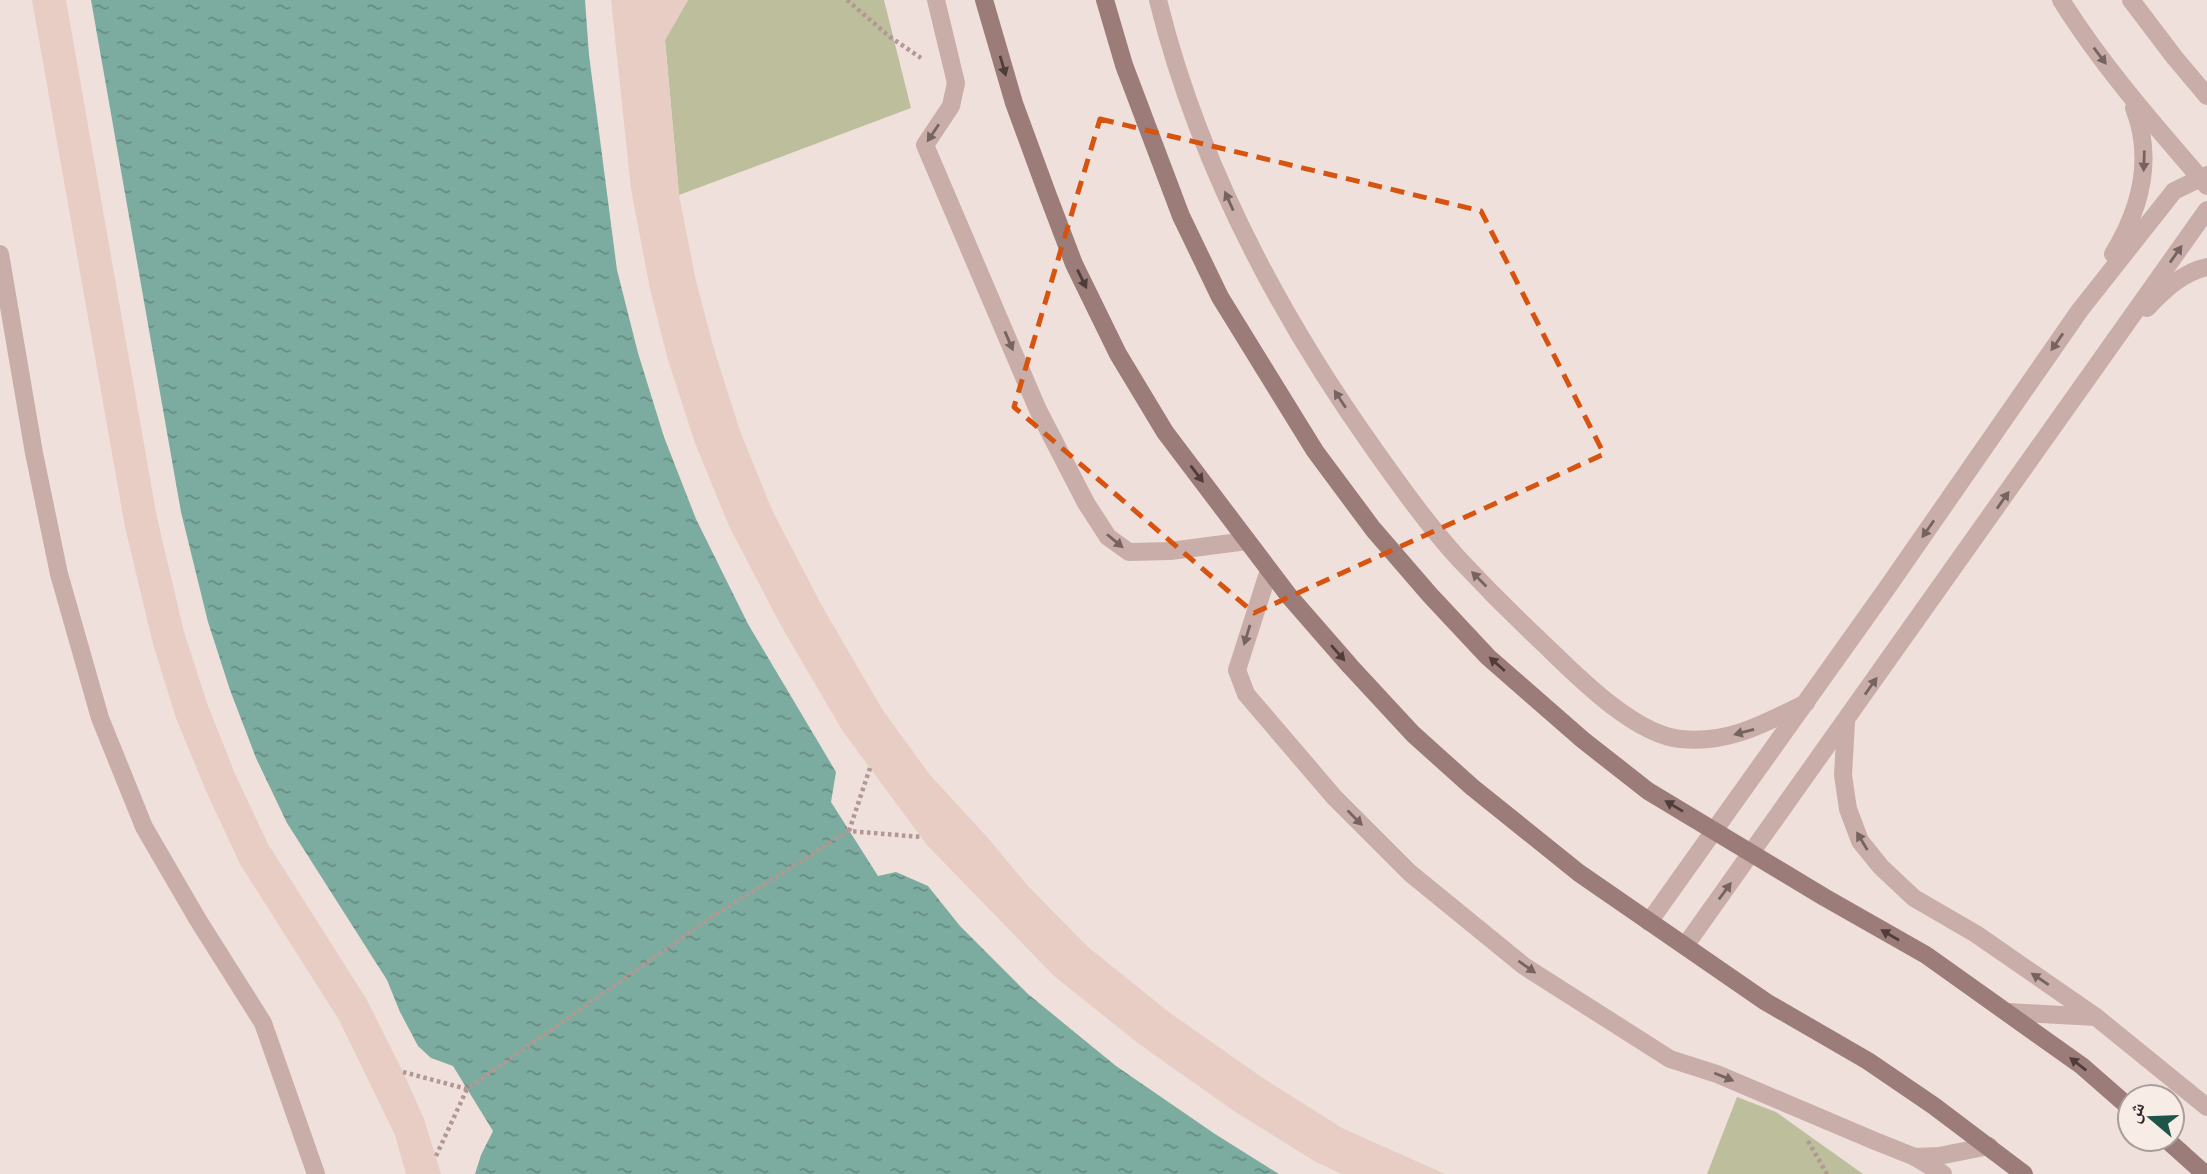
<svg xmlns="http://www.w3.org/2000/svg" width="2207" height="1174" viewBox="0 0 2207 1174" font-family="'Open Sans','Noto Naskh Arabic',sans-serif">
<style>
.grass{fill:#bcbe9c}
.plaza{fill:#e7cdc3}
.water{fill:url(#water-ripples)}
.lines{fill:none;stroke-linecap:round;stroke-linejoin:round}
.path{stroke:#b39792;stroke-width:4.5;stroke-dasharray:3.5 3.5;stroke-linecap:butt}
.service{stroke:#c8ada8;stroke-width:18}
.minor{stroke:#c8ada8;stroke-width:18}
.secondary{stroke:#9b7c79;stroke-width:18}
.oneway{fill:#776462}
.oneway2{fill:#4e3d3c}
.marked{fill:none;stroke:#d6540f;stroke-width:5;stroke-dasharray:14 9;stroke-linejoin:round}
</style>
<defs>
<pattern id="water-ripples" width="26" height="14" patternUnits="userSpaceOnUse" patternTransform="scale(1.75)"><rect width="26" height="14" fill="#7caca0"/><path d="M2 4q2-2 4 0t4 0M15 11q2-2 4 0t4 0" fill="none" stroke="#668c82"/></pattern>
</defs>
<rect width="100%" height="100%" fill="#f0e0db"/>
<!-- grass -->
<g class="grass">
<path d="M 688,0 L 884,0 L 911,108 L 679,195 L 665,40 Z"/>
<path d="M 1737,1097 L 1776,1112 L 1863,1174 L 1707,1174 Z"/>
</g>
<!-- plaza -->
<g class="plaza">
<path d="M 32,0 L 66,0 L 157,518 L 184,632 L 207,703 L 235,774 L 268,844 L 367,1000 L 403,1072 L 424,1119 L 441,1174 L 406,1174 L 395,1135 L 339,1020 L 240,864 L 206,791 L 176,718 L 153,644 L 125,527 Z"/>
<path d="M 611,0 L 688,0 L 665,40 L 679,195 L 696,281 L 714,349 L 740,431 L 772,510 L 822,606 L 882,709 L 930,775 L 988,838 L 1027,885 L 1088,947 L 1170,1013 L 1263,1078 L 1342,1128 L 1445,1174 L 1342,1174 L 1316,1162 L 1234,1111 L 1139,1044 L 1054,976 L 927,845 L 842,730 L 780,624 L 729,526 L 695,443 L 668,360 L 650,289 L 631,189 Z"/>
</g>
<!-- water -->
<path class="water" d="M 91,0 L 585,0 L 589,55 L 617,270 L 638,353 L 664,437 L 696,519 L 748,624 L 836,772 L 831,802 L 878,876 L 896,872 L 928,886 L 960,926 L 1028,994 L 1116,1066 L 1215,1134 L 1279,1174 L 475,1174 L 481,1155 L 493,1131 L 453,1066 L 431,1058 L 418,1046 L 400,1012 L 387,980 L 287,823 L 256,758 L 230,690 L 208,622 L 181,512 Z"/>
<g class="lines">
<!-- path -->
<g class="path">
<path d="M 847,0 L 890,37 L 921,58"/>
<path d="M 849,831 L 870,768"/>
<path d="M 403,1072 L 467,1089"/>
<path d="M 1808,1141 L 1827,1174"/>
<path d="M 436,1156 L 467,1089 L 710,918 L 849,831 L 921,837"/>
</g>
<!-- service -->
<g class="service">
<path d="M 936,0 L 956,83 L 951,106 L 925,145 L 1038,410 L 1086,503 L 1108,537 L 1129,552 L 1170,551 L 1247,541"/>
<path d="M 1158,0 C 1198,162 1278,314 1374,449 C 1401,487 1428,525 1459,559 C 1487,589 1516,618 1546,646 C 1578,677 1634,734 1680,739 C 1728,744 1764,724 1806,703"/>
<path d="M 0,254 L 34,453 L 59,574 L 100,718 L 144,827 L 198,920 L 263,1023 L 316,1174"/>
<path d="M 1269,570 L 1237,670 L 1246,694 L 1334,797 L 1410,873 L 1524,966 L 1670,1059 L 1717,1074 L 1875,1141 L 1915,1157 L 1939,1156 L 1989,1146"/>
<path d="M 1846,722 L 1843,775 L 1848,809 L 1860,841 L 1881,867 L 1914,898 L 1976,934 L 2096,1017"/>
<path d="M 2008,1012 L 2096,1017 L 2207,1107"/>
<path d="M 1915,1157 L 1943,1174"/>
</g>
<!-- minor -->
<g class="minor">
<path d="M 2061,0 C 2103,67 2156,127 2207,186"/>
<path d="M 2131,0 L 2175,58 L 2207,96"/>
<path d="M 2113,254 C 2141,208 2154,159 2134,108"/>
<path d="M 2147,308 C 2164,290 2183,272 2207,267"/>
<path d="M 1649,922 L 1887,588 L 2080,310 L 2174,191 L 2207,175"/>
<path d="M 1685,946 L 2207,210"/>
</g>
<!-- secondary -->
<g class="secondary">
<path d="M 984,0 L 1014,103 L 1047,193 L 1074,264 L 1118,354 L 1165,432 L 1289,596 L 1350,666 L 1413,734 L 1472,787 L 1579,873 L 1766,1002 L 1868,1061 L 1934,1106 L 2024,1174"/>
<path d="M 1105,0 L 1124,65 L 1181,216 L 1220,297 L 1315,451 L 1373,529 L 1430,595 L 1488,657 L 1583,740 L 1648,791 L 1824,897 L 1926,955 L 2082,1066 L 2130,1108"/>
<path d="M 2166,1139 L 2205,1174"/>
</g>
</g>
<!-- one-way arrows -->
<defs><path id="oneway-solid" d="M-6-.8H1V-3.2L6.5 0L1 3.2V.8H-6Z" transform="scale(1.75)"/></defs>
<g class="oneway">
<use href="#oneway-solid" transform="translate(2100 56) rotate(53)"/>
<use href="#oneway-solid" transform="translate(933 133) rotate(124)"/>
<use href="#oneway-solid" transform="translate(2144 161) rotate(92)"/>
<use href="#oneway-solid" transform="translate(1229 201) rotate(-114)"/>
<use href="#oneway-solid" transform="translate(2176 254) rotate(-55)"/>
<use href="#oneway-solid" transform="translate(1009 341) rotate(67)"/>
<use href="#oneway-solid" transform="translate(2057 342) rotate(125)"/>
<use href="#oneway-solid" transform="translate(1340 399) rotate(-123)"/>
<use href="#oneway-solid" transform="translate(2003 500) rotate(-55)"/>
<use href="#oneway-solid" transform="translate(1928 529) rotate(125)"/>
<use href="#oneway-solid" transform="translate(1115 541) rotate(40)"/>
<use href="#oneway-solid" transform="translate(1479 579) rotate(-135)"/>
<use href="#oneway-solid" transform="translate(1247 635) rotate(107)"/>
<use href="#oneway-solid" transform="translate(1871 686) rotate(-55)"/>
<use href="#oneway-solid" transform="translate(1744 732) rotate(165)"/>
<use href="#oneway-solid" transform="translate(1355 818) rotate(45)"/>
<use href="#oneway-solid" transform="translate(1862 841) rotate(-121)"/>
<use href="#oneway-solid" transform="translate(1725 891) rotate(-54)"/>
<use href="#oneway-solid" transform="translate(1527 967) rotate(35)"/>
<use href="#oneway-solid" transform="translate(2040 979) rotate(-146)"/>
<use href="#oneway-solid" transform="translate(1724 1077) rotate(22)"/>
</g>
<g class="oneway2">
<use href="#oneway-solid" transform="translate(1003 66) rotate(74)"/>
<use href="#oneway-solid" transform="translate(1082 279) rotate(64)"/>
<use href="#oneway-solid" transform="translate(1197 474) rotate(53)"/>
<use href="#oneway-solid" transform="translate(1338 653) rotate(49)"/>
<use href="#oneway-solid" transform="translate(1497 664) rotate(-138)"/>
<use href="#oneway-solid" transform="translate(1674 806) rotate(-149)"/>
<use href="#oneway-solid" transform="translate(1890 935) rotate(-150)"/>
<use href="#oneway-solid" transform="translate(2078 1064) rotate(-142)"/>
</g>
<!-- marked area -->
<path class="marked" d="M 1100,119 L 1481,211 L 1604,454 L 1254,613 L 1014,407 Z"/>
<!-- north arrow -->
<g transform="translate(2151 1118) rotate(289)"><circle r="33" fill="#f8ece7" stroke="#aa9e9b" stroke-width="2"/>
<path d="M0-5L12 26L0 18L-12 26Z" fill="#1f5449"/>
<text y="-10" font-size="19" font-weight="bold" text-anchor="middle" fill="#352828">ش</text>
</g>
</svg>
